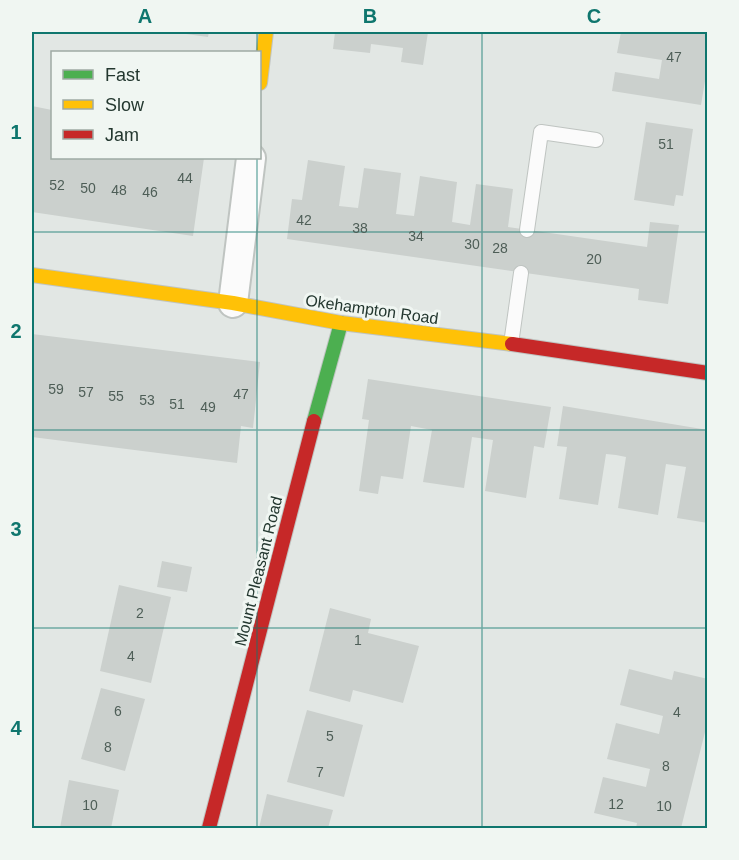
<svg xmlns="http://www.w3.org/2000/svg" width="739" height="860" viewBox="0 0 739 860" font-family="Helvetica,sans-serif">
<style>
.building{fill:#cbd0cd}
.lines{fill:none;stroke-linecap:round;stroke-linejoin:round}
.lane-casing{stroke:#bfc4c1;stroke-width:16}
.street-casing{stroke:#bfc4c1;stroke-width:32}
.fast-casing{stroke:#bfc4c1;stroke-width:16}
.slow-casing{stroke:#bfc4c1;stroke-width:16}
.jam-casing{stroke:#bfc4c1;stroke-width:16}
.lane{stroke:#fbfbfb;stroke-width:14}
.street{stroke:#fbfbfb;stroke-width:28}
.fast{stroke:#4caf50;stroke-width:14}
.slow{stroke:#ffc107;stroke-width:14}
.jam{stroke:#c62828;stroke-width:14}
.grid{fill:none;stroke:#0f766e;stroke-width:1.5;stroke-opacity:0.55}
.labels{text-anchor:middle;stroke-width:6;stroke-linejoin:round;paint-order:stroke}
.number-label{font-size:14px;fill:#4e5e57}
.street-label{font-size:16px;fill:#23372f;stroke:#f0f6f2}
.neatline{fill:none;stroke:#0f766e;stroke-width:2}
.grid-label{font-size:20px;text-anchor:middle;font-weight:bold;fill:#0f766e}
</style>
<rect width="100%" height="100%" fill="#e2e7e4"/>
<!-- building -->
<g class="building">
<path d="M 179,32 L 209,32 L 208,37 L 179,33 Z"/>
<path d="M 335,32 L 428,32 L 423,65 L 401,62 L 403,48 L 371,44 L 370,53 L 333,49 Z"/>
<path d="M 621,32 L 708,32 L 708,63 L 701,105 L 612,91 L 615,72 L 659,79 L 662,60 L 617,53 Z"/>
<path d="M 32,106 L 52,110 L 52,158 L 204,158 L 193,236 L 32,212 Z"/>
<path d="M 646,122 L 693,129 L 683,196 L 676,195 L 674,206 L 634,200 Z"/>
<path d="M 308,160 L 345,166 L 339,206 L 358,208 L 364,168 L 401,173 L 396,214 L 414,216 L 420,176 L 457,182 L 452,222 L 470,225 L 476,184 L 513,189 L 508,227 L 647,247 L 650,222 L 679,225 L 668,304 L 638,300 L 639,289 L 287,239 L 292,199 L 302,200 Z"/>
<path d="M 32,334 L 260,362 L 253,428 L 241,426 L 237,463 L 32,437 Z"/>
<path d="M 368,379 L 551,407 L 544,448 L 534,446 L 526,498 L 485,491 L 493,440 L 472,437 L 464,488 L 423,482 L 432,430 L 411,426 L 403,479 L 381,476 L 378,494 L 359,491 L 369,420 L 362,419 Z"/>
<path d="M 563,406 L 708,430 L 708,523 L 677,518 L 686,467 L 666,464 L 658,515 L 618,508 L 626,457 L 616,455 L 606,454 L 598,505 L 559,499 L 567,447 L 557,446 Z"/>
<path d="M 162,561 L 192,567 L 187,592 L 157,587 Z"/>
<path d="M 119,585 L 171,597 L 151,683 L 100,671 Z"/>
<path d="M 330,608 L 371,619 L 368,633 L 419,646 L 403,703 L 353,690 L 350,702 L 309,691 Z"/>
<path d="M 629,669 L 672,680 L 674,671 L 708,679 L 708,720 L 681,828 L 636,828 L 637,823 L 594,813 L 603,777 L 646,787 L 650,769 L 607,759 L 616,723 L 659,734 L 663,716 L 620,705 Z"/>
<path d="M 101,688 L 145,699 L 125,771 L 81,759 Z"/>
<path d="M 307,710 L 363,725 L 344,797 L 287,782 Z"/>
<path d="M 69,780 L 119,790 L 111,828 L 60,828 Z"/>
<path d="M 267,794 L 333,810 L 328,828 L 259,828 Z"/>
</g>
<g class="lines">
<defs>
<g id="lane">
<path d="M 527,230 L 541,132 L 596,140"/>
<path d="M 511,344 L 521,273"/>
</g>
<path id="street" d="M 233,303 L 251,158"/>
<path id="fast" d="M 314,421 L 341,323"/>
<g id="slow">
<path d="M 260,83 L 266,32"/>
<path d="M 32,275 L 233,303 L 341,323 L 512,344"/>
</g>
<g id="jam">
<path d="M 512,344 L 708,373"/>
<path d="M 209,828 L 314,421"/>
</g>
</defs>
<!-- lane casing -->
<use href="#lane" class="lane-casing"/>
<!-- street casing -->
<use href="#street" class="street-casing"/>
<!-- fast casing -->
<use href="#fast" class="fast-casing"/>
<!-- slow casing -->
<use href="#slow" class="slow-casing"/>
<!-- jam casing -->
<use href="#jam" class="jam-casing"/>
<!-- lane -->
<use href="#lane" class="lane"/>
<!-- street -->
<use href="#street" class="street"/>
<!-- fast -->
<use href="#fast" class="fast"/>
<!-- slow -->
<use href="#slow" class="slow"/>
<!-- jam -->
<use href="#jam" class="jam"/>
</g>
<!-- grid -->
<path class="grid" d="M 257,32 L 257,52M 482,32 L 482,828M 257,158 L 257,828M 32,232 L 708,232M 32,430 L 708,430M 32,628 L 708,628"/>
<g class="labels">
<!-- number labels -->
<g class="number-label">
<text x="674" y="62">47</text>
<text x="666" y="149">51</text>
<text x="185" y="183">44</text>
<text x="57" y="190">52</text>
<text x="88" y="193">50</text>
<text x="119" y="195">48</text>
<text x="150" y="197">46</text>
<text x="304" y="225">42</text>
<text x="360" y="233">38</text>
<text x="416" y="241">34</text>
<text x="472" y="249">30</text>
<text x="500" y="253">28</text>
<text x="594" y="264">20</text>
<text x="56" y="394">59</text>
<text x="86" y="397">57</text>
<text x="241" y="399">47</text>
<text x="116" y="401">55</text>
<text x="147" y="405">53</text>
<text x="177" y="409">51</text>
<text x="208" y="412">49</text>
<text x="140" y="618">2</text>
<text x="358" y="645">1</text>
<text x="131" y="661">4</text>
<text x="118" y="716">6</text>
<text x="677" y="717">4</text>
<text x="330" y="741">5</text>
<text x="108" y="752">8</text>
<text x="666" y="771">8</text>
<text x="320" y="777">7</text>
<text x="616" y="809">12</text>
<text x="90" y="810">10</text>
<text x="664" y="811">10</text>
</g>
<!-- street labels -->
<g class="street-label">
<text transform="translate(372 309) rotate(8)" y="6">Okehampton Road</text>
<text transform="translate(258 571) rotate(-76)" y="6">Mount Pleasant Road</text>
</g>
</g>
<!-- border -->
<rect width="739" height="860" fill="none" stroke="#f0f6f2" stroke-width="66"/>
<!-- legend -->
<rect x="51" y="51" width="210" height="108" fill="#f0f6f2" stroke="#9eaaa4" stroke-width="1.5"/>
<rect x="63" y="70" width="30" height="9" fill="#4caf50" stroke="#9eaaa4" stroke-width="1.5"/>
<text x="105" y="81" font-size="18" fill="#23372f">Fast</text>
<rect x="63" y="100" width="30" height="9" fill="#ffc107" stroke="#9eaaa4" stroke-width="1.5"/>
<text x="105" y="111" font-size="18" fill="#23372f">Slow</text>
<rect x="63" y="130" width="30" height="9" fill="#c62828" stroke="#9eaaa4" stroke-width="1.5"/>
<text x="105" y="141" font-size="18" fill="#23372f">Jam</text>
<rect x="33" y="33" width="673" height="794" class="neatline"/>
<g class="grid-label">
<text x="145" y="23">A</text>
<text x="370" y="23">B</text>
<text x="594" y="23">C</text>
<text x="16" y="139">1</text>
<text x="16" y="338">2</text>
<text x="16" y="536">3</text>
<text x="16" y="735">4</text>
</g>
</svg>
